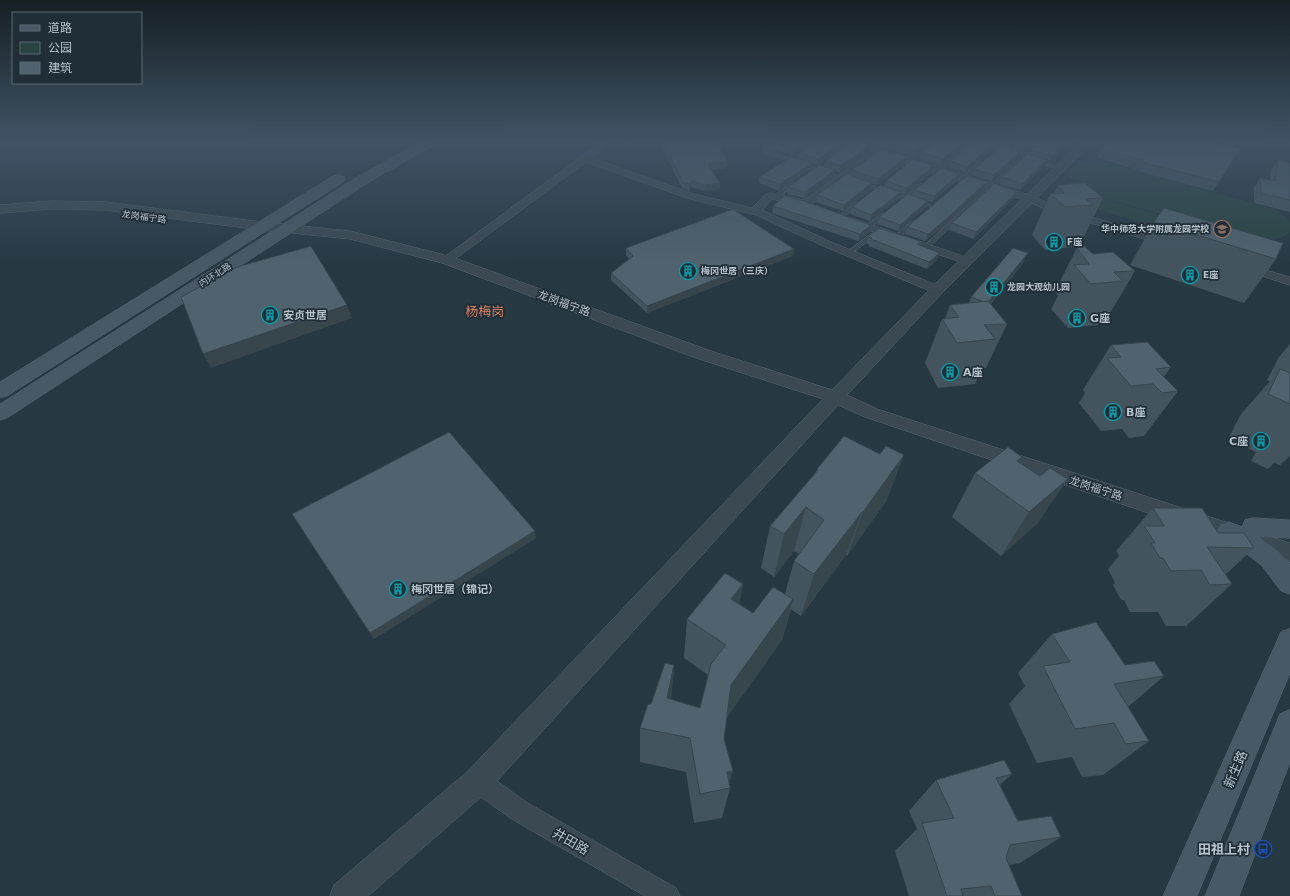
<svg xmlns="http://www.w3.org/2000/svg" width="1290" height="896" viewBox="0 0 1290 896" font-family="'DejaVu Sans','Noto Sans SC',sans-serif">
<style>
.green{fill:#284341}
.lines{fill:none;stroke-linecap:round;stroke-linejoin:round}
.service-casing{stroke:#58666f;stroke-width:1}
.minor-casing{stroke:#58666f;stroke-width:1}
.tertiary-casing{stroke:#58666f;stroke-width:1}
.secondary-casing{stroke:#58666f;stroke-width:1}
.service{fill:#3a4952;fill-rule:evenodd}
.minor{fill:#3a4952;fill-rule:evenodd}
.tertiary{fill:#3a4952;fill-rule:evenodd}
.secondary{fill:#485965;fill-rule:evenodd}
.wall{fill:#44545e}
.shaded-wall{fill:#37454c}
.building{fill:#4f626d;stroke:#37454c}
.labels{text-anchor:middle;stroke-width:3.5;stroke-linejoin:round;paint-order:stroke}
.far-street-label{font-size:9px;fill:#b7c3cc;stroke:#1f2e37}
.far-poi-label{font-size:9px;font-weight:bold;fill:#b7c3cc;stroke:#1f2e37;text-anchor:start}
.street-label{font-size:11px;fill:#b7c3cc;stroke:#1f2e37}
.poi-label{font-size:11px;font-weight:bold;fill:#b7c3cc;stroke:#1f2e37;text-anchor:start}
.quarter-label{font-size:13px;fill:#d88066;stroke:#1f2e37}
.near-street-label{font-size:13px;fill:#b7c3cc;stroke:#1f2e37}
.near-poi-label{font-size:13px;font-weight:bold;fill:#b7c3cc;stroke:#1f2e37;text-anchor:end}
</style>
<rect width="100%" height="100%" fill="#263842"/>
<!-- green -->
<g class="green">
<path d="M 1091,161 L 1107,162 L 1273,209 L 1283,215 L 1290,223 L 1290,232 C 1277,245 1251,238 1235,235 L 1093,195 C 1081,190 1070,185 1069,170 L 1079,163 Z"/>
<path d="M 1059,186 L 1163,216 L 1157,227 L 1049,195 Z"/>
</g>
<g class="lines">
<defs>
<g id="service">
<path d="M 762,141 L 766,141 L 768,149 L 783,141 L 787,141 L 770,152 L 848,178 L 844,179 L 764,153 Z"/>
<path d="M 936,141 L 940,141 L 910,165 L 906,165 L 906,163 Z"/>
<path d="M 974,141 L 978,141 L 937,174 L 933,174 L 933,172 Z"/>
<path d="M 1005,141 L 1009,141 L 996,153 L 992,153 L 992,151 Z"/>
<path d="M 1039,141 L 1043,141 L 929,247 L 925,247 L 925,245 Z"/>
<path d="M 1073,141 L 1080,141 L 1087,143 L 1085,144 Z"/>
<path d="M 1035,161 L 1039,161 L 1062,168 L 1058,169 L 1035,163 Z"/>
<path d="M 980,162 L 984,163 L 963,182 L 959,182 L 959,180 Z"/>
<path d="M 792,183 L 796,184 L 778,198 L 774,198 L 774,196 Z"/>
<path d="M 861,183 L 865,183 L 905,196 L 919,184 L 923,184 L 923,186 L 909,197 L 934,206 L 932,207 L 907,199 L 905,201 L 901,201 L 901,200 L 902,198 L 861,185 Z"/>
<path d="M 857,202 L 861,203 L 843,218 L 839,218 L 839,216 Z"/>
<path d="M 883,213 L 887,214 L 870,228 L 866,228 L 866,226 Z"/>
<path d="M 912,221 L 916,222 L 900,237 L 896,237 L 896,235 Z"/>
<path d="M 875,231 L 878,233 L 877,234 L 851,254 L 847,254 L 847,252 Z"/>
</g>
<g id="minor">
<path d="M 603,141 L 612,141 L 592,158 L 694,194 L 752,208 L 766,194 L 770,193 L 804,200 L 872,151 L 846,143 L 845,141 L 857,141 L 878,147 L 887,141 L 896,141 L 886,150 L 1033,196 L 1055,206 L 1169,240 L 1170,242 L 1169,244 L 1161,244 L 1047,210 L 1025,200 L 880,154 L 810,205 L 806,206 L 772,199 L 762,210 L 829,241 L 941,287 L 943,290 L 941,293 L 937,294 L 821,245 L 756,215 L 687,198 L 586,162 L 451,262 L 443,262 L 441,260 L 443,258 Z"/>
<path d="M 852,218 L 971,259 L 973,261 L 971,263 L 963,263 L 848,223 L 847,221 Z"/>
<path d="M 1247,265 L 1290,277 L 1290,285 L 1243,270 L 1241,268 L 1243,266 Z"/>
<path d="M 478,770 L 486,773 L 526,802 L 676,888 L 680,896 L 645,896 L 510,818 L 470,789 L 467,781 L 470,773 Z"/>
</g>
<path id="tertiary" d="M 1082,141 L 1094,141 L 942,293 L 847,395 L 877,409 L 1290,543 L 1290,561 L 865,417 L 838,405 L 488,791 L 368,896 L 330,896 L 334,885 L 468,771 L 823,399 L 696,358 L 442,263 L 350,239 L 262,230 L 105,210 L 52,209 L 0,213 L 0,205 L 52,201 L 105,202 L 262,222 L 350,231 L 452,257 L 708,350 L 832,390 L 932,287 Z"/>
<g id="secondary">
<path d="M 423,141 L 438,141 L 436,144 L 372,180 L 7,418 L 0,420 L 0,404 L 362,174 Z"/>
<path d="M 338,175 L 343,176 L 345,179 L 343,182 L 7,396 L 0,398 L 0,382 L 333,176 Z"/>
<path d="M 1253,518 L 1290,520 L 1290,538 L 1259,537 L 1279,552 L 1290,563 L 1290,594 L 1281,591 L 1262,566 L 1247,554 L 1221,538 L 1217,531 L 1221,524 L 1229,522 L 1242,527 L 1245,520 Z"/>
<path d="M 1290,629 L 1290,673 L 1197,896 L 1163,896 L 1281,632 Z"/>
<path d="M 1290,710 L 1290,762 L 1239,896 L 1205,896 L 1280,714 Z"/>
</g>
</defs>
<!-- service casing -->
<use href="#service" class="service-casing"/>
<!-- minor casing -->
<use href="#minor" class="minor-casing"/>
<!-- tertiary casing -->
<use href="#tertiary" class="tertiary-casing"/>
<!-- secondary casing -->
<use href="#secondary" class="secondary-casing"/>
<!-- service -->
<use href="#service" class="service"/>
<!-- minor -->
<use href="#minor" class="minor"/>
<!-- tertiary -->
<use href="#tertiary" class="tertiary"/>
<!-- secondary -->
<use href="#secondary" class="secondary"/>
</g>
<!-- wall -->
<g class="wall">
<path d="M 626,141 L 659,141 L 627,143 Z"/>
<path d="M 659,141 L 716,141 L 728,162 L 727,168 L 712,170 L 720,189 L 704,191 L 691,187 L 689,191 L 682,188 Z"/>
<path d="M 817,141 L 793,155 L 776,150 L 777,143 Z"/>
<path d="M 818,141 L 848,141 L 847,145 L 817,165 L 812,164 L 811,169 L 779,191 L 759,183 L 759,177 L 798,159 L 799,153 Z"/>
<path d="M 863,141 L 885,141 L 878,145 Z"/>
<path d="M 893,141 L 934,141 L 913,157 L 889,149 L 891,143 Z"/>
<path d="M 976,141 L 1003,141 L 996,146 L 993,146 L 991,151 L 965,173 L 948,168 L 950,161 Z"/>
<path d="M 1037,141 L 1022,154 L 1019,154 L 1017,159 L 992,182 L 972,175 L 974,169 L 1003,147 L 1005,142 Z"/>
<path d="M 1070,141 L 1048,162 L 1046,162 L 1044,166 L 1020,190 L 999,184 L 1002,177 L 1029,155 L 1031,150 Z"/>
<path d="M 967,144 L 941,166 L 920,159 L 922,153 Z"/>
<path d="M 870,145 L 869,152 L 839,173 L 835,171 L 834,177 L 804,198 L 787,194 L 788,187 L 824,167 L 825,161 Z"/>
<path d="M 1102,149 L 1240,149 L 1213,191 L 1137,171 L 1138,170 L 1097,158 Z"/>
<path d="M 907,157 L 905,163 L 877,185 L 872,184 L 871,190 L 843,211 L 816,202 L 817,195 L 851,176 L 852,170 Z"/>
<path d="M 1278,160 L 1290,163 L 1290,212 L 1254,203 L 1254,188 L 1260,178 L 1270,180 L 1271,170 Z"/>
<path d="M 932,172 L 905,194 L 900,193 L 899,199 L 870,221 L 850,214 L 852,207 L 884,187 L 886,181 Z"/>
<path d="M 959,174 L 957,180 L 932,202 L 928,201 L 926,208 L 898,231 L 877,224 L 879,217 L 912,196 L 914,190 Z"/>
<path d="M 987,182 L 984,189 L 942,228 L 925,241 L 905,234 L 907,227 Z"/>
<path d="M 1058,185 L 1103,198 L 1082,240 L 1076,240 L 1072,247 L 1045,250 L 1032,235 L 1050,194 L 1054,193 Z"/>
<path d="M 1015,192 L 1016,193 L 1013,199 L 973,239 L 949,230 L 952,223 Z"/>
<path d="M 773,206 L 871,225 L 870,232 L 858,241 L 772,213 Z"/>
<path d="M 1154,222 L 1276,259 L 1244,303 L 1130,265 Z"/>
<path d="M 868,237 L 920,241 L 919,245 L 937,260 L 927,269 L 869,246 L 869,245 L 866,243 Z"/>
<path d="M 626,248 L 794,249 L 793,256 L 647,313 L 611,280 L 611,273 L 629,259 L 626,255 Z"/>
<path d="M 1077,248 L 1093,254 L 1135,271 L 1109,315 L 1103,316 L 1098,325 L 1068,328 L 1051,309 L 1058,296 L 1055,291 Z"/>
<path d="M 1023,263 L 991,304 L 1007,324 L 986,368 L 982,368 L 975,384 L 938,388 L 925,363 L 942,319 L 945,319 L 950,305 L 969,303 L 971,297 Z"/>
<path d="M 1290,344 L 1290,456 L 1280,465 L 1274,463 L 1268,469 L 1251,461 L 1256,452 L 1228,439 L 1241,414 L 1270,381 L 1267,380 L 1279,357 Z"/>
<path d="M 1111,345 L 1171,367 L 1164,377 L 1178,391 L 1144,436 L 1129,438 L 1122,429 L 1101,431 L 1079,403 L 1085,393 L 1083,390 Z"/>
<path d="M 1022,457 L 1019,463 L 1038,523 L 1001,556 L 952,517 L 975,473 Z"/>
<path d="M 817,469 L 887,500 L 847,556 L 846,555 L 801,616 L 791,609 L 782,640 L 727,717 L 724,739 L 733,771 L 729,784 L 730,788 L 722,818 L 694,823 L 686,772 L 640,762 L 640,728 L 651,704 L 674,665 L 671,700 L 700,708 L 708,675 L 684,658 L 687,619 L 743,584 L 739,604 L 753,613 L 785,594 L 794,561 L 799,554 L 794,551 L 774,577 L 761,568 L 770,526 L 816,472 Z"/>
<path d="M 1153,508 L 1218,533 L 1254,548 L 1225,575 L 1232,584 L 1186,626 L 1166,626 L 1158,612 L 1130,612 L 1124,600 L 1121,600 L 1113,585 L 1115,583 L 1108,569 L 1119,556 L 1116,551 Z"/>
<path d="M 292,514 L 536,538 L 374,639 Z"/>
<path d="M 1052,634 L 1125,665 L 1164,676 L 1128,707 L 1149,741 L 1103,775 L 1082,777 L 1072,757 L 1037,763 L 1009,704 L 1025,686 L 1018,673 Z"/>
<path d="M 1012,774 L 1000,785 L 1018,821 L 1061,837 L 1020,863 L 1009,865 L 1022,896 L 909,896 L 895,851 L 917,829 L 909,811 L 936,780 Z"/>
</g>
<!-- shaded-wall -->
<g class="shaded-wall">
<path d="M 808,141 L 817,141 L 793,155 L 794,149 Z"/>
<path d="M 845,141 L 848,141 L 847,145 L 817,165 L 818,159 Z"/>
<path d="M 879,141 L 885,141 L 878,145 Z"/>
<path d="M 928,141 L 934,141 L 913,157 L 915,151 Z"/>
<path d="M 966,141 L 968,141 L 967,144 L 941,166 L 943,159 Z"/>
<path d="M 998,141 L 1003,141 L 996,146 Z"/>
<path d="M 1033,141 L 1037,141 L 1022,154 L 1024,148 Z"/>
<path d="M 1067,141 L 1070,141 L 1048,162 L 1051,156 Z"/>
<path d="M 993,144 L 991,151 L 965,173 L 967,167 Z"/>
<path d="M 870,145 L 869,152 L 839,173 L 841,166 Z"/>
<path d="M 1020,152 L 1017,159 L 992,182 L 994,175 Z"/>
<path d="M 907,157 L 905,163 L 877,185 L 878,179 Z"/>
<path d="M 1047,160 L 1044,166 L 1020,190 L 1022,184 Z"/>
<path d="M 812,163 L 811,169 L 779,191 L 780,184 Z"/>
<path d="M 934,166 L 932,172 L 905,194 L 907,188 Z"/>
<path d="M 835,170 L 834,177 L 804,198 L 805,192 Z"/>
<path d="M 959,174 L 957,180 L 932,202 L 934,196 Z"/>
<path d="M 692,181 L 691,187 L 689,191 L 690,184 Z"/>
<path d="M 987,182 L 984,189 L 942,228 L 925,241 L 928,234 Z"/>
<path d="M 720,183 L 720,189 L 704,191 L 705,185 Z"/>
<path d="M 872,183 L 871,190 L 843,211 L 844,205 Z"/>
<path d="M 1015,191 L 1013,195 L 1016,193 L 1013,199 L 973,239 L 976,232 Z"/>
<path d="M 901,192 L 899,199 L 870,221 L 871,215 Z"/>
<path d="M 928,201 L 926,208 L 898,231 L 900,225 Z"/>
<path d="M 871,225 L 870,232 L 858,241 L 860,234 Z"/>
<path d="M 794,249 L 793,256 L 647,313 L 647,306 Z"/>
<path d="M 940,253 L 937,260 L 927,269 L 929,262 Z"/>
<path d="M 1028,253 L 1023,263 L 983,313 L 987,303 Z"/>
<path d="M 347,305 L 352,318 L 211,368 L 203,354 Z"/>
<path d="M 904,455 L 887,500 L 847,556 L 863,512 Z"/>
<path d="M 1022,457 L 1002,493 L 1017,461 Z"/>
<path d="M 1068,479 L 1038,523 L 1001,556 L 1029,512 Z"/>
<path d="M 806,507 L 794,551 L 774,577 L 784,534 Z"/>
<path d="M 862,512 L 846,555 L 801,616 L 814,574 Z"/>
<path d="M 535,531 L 536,538 L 374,639 L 370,633 Z"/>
<path d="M 743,584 L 735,625 L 731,599 Z"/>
<path d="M 793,599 L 782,640 L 724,722 L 731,685 Z"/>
<path d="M 674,665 L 671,703 L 665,734 L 667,698 Z"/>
<path d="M 733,771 L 728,788 L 727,772 Z"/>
</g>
<!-- building -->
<g class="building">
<path d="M 662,141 L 716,141 L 728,162 L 708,164 L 720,183 L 705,185 L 692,181 L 690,184 L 683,182 Z"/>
<path d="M 782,141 L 808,141 L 794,149 L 777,143 Z"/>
<path d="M 818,141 L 845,141 L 818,159 L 799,153 Z"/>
<path d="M 854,141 L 870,145 L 841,166 L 825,161 Z"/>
<path d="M 893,141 L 928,141 L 915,151 L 891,143 Z"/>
<path d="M 937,141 L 966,141 L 943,159 L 922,153 Z"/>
<path d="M 976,141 L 993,144 L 967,167 L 950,161 Z"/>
<path d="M 1007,141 L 1033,141 L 1024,148 L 1005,142 Z"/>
<path d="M 1041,141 L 1067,141 L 1051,156 L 1031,150 Z"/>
<path d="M 1109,141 L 1207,141 L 1240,149 L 1219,182 L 1142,162 L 1143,160 L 1102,149 Z"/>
<path d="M 1001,146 L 1020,152 L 994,175 L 974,169 Z"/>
<path d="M 882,149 L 907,157 L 878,179 L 852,170 Z"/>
<path d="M 1027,154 L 1047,160 L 1022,184 L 1002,177 Z"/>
<path d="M 791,157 L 812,163 L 780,184 L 759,177 Z"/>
<path d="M 913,159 L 934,166 L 907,188 L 886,181 Z"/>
<path d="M 1278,160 L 1290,163 L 1290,200 L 1261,193 L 1260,178 L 1275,181 Z"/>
<path d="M 819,165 L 835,170 L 805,192 L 788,187 Z"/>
<path d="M 942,168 L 959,174 L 934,196 L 914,190 Z"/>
<path d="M 847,174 L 872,183 L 844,205 L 817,195 Z"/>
<path d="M 967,176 L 987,182 L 944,221 L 928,234 L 907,227 Z"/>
<path d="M 1085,183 L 1103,198 L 1085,199 L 1093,205 L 1065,207 L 1050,194 L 1064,193 L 1058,185 Z"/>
<path d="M 994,184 L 1015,191 L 1014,192 L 1016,193 L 976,232 L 952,223 Z"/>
<path d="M 880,185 L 901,192 L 871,215 L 852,207 Z"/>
<path d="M 908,194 L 928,201 L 900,225 L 879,217 Z"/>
<path d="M 784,196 L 804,201 L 871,225 L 860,234 L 773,206 Z"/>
<path d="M 1164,208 L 1283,243 L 1276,259 L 1154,222 Z"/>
<path d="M 733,209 L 794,249 L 647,306 L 611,273 L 633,256 L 626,248 Z"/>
<path d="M 879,228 L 920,241 L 917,244 L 940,253 L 929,262 L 871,239 L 872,238 L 868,237 Z"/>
<path d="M 1082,244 L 1093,254 L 1113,252 L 1135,271 L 1114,272 L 1123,281 L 1091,284 L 1074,265 L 1089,264 L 1077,248 Z"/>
<path d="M 311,246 L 347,305 L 203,354 L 181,297 L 237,267 Z"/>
<path d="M 1013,248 L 1028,253 L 989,301 L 984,302 L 971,297 Z"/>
<path d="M 988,301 L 1007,324 L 984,325 L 995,339 L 957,343 L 942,319 L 959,317 L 950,305 Z"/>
<path d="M 1147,342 L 1171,367 L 1156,369 L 1178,391 L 1162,393 L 1153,384 L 1131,386 L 1107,358 L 1121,357 L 1111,345 Z"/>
<path d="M 1280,369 L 1290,373 L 1290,404 L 1268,394 Z"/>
<path d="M 449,432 L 535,531 L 370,633 L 292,514 Z"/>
<path d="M 844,436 L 880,454 L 886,446 L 904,455 L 863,512 L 862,512 L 814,574 L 794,561 L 824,520 L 806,507 L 784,534 L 770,526 L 818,470 L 817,469 Z"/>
<path d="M 1008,447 L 1022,457 L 1017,461 L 1040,476 L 1050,468 L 1068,479 L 1029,512 L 975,473 Z"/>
<path d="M 1153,508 L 1202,508 L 1218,533 L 1244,533 L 1254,548 L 1207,547 L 1232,584 L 1210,585 L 1201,570 L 1171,571 L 1163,558 L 1160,558 L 1151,543 L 1155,543 L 1144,526 L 1164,526 Z"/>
<path d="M 725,573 L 743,584 L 731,599 L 753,613 L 773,587 L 793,599 L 731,685 L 724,739 L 733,771 L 727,772 L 730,788 L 700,794 L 690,738 L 640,728 L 648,704 L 651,704 L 665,663 L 674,665 L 667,698 L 700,708 L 711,664 L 726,645 L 687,619 Z"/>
<path d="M 1096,622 L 1125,665 L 1154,661 L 1164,676 L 1114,684 L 1149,741 L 1126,744 L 1114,723 L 1075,729 L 1043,666 L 1070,662 L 1052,634 Z"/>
<path d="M 1004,760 L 1012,774 L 996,778 L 1018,821 L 1051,816 L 1061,837 L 1010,845 L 1006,858 L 1022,896 L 995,896 L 991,886 L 961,889 L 963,896 L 947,896 L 922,823 L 954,818 L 936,780 Z"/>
</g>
<!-- sky -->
<linearGradient id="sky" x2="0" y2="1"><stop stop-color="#151f24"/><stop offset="0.53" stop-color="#415365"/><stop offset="1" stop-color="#415365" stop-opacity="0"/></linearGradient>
<rect width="1290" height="266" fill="url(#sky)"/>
<!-- icons -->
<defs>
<symbol id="school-ring" viewBox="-11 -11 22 22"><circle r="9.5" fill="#1f2e37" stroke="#8d6e63" stroke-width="1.5"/><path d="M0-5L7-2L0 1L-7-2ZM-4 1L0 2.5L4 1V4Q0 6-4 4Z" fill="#8d6e63"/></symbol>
<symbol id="building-ring" viewBox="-11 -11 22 22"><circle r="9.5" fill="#1f2e37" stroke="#0f9aa8" stroke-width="1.5"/><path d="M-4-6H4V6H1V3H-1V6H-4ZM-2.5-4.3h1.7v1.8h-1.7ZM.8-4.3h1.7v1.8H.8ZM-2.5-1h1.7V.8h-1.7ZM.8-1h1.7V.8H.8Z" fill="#0f9aa8"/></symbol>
<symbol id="bus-ring" viewBox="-11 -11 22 22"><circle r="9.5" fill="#1f2e37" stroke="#1a4fb4" stroke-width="1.5"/><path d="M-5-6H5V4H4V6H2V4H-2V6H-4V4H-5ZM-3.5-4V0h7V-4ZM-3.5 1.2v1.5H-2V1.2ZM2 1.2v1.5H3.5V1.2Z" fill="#1a4fb4"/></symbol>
</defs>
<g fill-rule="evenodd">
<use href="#school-ring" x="1212" y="219" width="20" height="20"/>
<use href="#building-ring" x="1044" y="232" width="20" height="20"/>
<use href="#building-ring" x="678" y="261" width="20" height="20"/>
<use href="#building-ring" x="1180" y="265" width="20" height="20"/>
<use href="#building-ring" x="984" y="277" width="20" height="20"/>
<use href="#building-ring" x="260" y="305" width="20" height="20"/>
<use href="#building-ring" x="1067" y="308" width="20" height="20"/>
<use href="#building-ring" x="940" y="362" width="20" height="20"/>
<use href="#building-ring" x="1103" y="402" width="20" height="20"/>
<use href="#building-ring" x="1251" y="431" width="20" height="20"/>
<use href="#building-ring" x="388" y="579" width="20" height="20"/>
<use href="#bus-ring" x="1253" y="839" width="20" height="20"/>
</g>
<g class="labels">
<!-- far-street labels -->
<g class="far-street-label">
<text transform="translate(144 217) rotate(8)" y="3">龙岗福宁路</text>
<text transform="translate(215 275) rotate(-33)" y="3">内环北路</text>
</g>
<!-- far-poi labels -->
<g class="far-poi-label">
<text x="1209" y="232" text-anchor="end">华中师范大学附属龙园学校</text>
<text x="1067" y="245">F座</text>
<text x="701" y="274">梅冈世居（三庆）</text>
<text x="1203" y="278">E座</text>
<text x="1007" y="290">龙园大观幼儿园</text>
</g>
<!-- street labels -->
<g class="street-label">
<text transform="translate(564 303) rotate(20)" y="4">龙岗福宁路</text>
<text transform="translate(1096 488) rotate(18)" y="4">龙岗福宁路</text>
</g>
<!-- poi labels -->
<g class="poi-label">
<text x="283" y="319">安贞世居</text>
<text x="1090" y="322">G座</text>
<text x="963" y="376">A座</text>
<text x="1126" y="416">B座</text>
<text x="1248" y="445" text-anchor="end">C座</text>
<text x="411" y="593">梅冈世居（锦记）</text>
</g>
<!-- quarter labels -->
<g class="quarter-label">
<text x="485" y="316">杨梅岗</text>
</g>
<!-- near-street labels -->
<g class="near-street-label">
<text transform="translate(1235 769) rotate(-67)" y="5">新生路</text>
<text transform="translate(571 841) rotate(30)" y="5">井田路</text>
</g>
<!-- near-poi labels -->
<g class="near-poi-label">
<text x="1250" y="854">田祖上村</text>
</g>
</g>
<!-- legend -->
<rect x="12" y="12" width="130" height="72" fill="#1f2e37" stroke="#5c6a73"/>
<rect x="20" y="25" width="20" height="6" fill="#485965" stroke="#5c6a73"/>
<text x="48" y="32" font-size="12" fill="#b7c3cc">道路</text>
<rect x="20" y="42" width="20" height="12" fill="#284341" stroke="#5c6a73"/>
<text x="48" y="52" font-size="12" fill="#b7c3cc">公园</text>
<rect x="20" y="62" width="20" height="12" fill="#4f626d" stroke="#5c6a73"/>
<text x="48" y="72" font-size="12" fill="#b7c3cc">建筑</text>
</svg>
